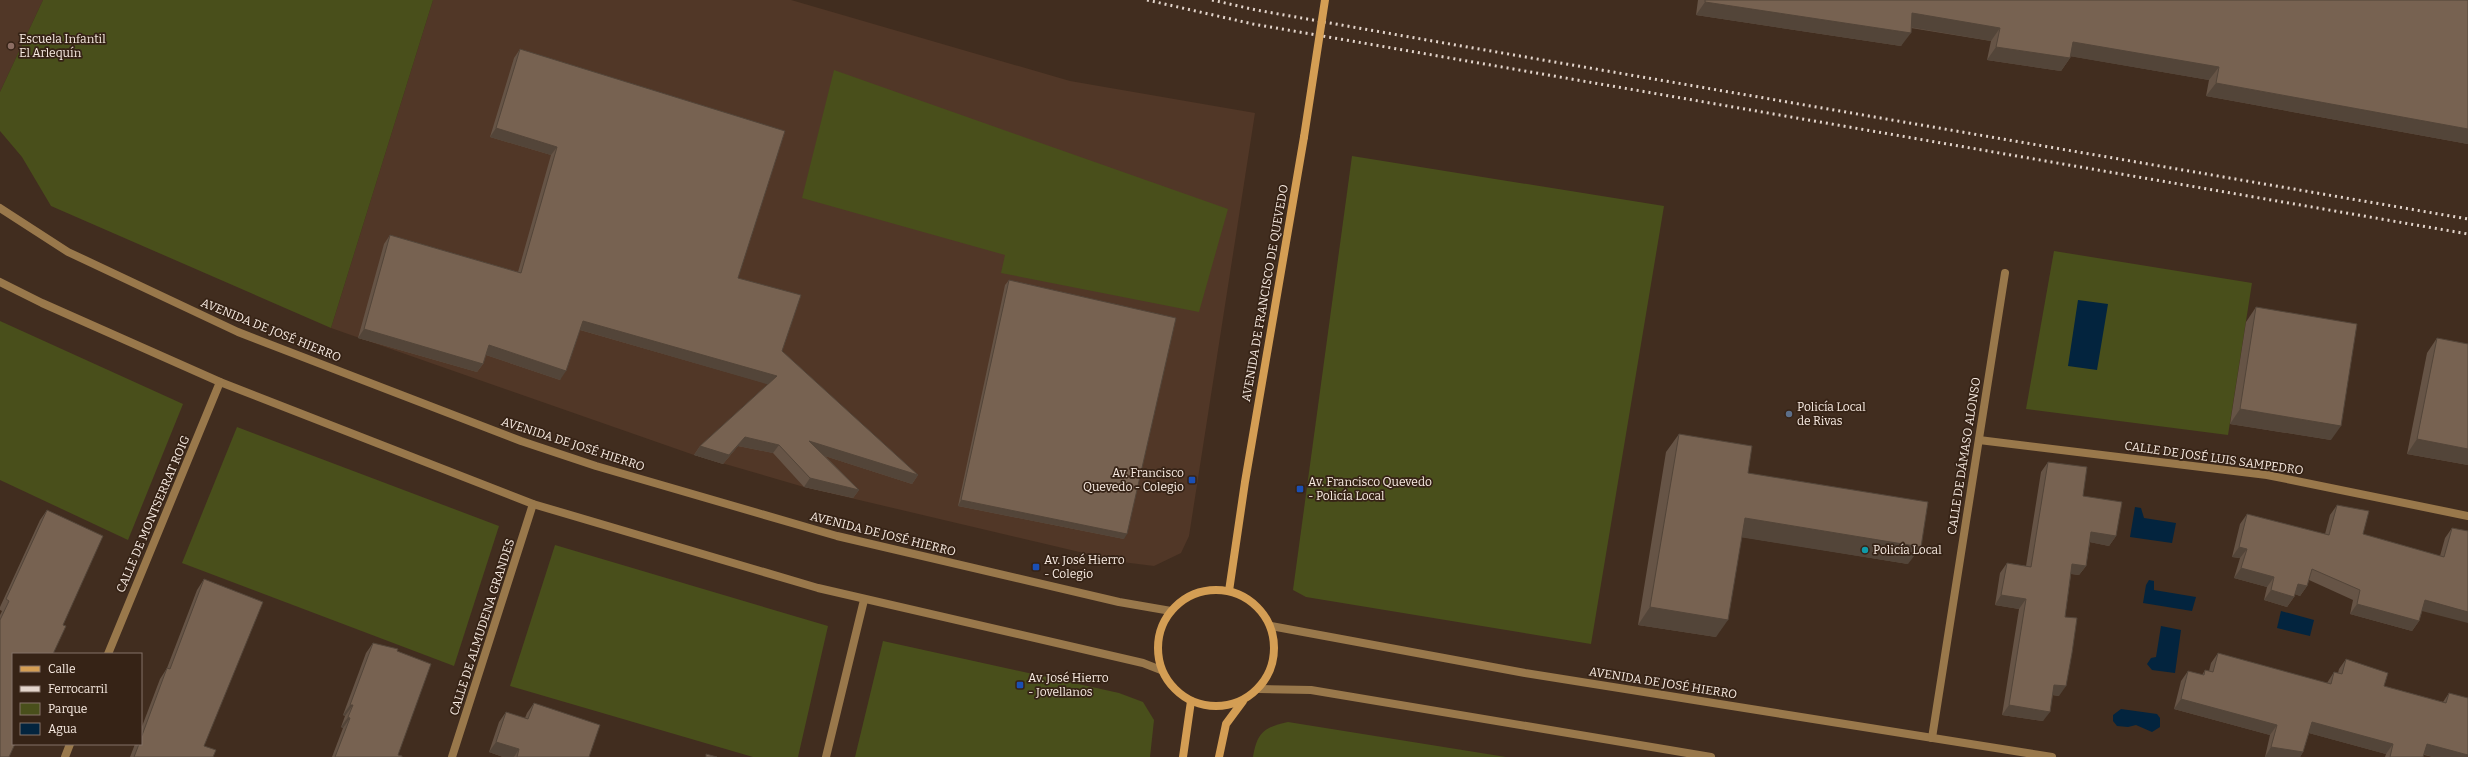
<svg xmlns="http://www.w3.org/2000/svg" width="2468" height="757" viewBox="0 0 2468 757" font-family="Bitter,serif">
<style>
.built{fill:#513727}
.green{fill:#494f1b}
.water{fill:#03243e}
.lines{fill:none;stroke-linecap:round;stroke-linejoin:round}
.street{stroke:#99784b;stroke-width:8}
.secondary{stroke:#d49e54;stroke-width:8}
.rail{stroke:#e3d5cc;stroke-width:3;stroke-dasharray:2 4;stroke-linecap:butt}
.secondary-bridge{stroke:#d49e54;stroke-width:8}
.wall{fill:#665446}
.shaded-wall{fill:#534539}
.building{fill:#776251;stroke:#534539}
.education-dot{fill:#8d6e63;stroke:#362316;stroke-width:1.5}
.service-dot{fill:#5c6f8a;stroke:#362316;stroke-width:1.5}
.transit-dot{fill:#1a4fb4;stroke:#362316;stroke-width:1.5}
.culture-dot{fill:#0f9aa8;stroke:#362316;stroke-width:1.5}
.labels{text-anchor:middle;stroke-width:3.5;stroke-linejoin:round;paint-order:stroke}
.poi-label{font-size:12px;fill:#f8ebe2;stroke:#362316;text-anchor:start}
.street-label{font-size:12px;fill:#f8ebe2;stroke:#362316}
</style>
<rect width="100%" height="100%" fill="#412d1f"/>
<!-- built -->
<g class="built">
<path d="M 0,0 L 43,0 L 0,92 Z"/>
<path d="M 433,0 L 791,0 L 1070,81 L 1255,113 L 1189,536 L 1181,553 L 1154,566 L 1122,562 L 804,487 L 694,455 L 331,328 Z"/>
</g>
<!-- green -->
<g class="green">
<path d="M 43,0 L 433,0 L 331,328 L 51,206 L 22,157 L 0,131 L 0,92 Z"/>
<path d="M 834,70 L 1228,209 L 1199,312 L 1001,273 L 1005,255 L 802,198 Z"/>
<path d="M 1352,156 L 1664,206 L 1591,644 L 1306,597 L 1293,590 Z"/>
<path d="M 2054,251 L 2252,283 L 2228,435 L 2026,409 Z"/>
<path d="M 0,321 L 183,404 L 128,540 L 0,480 Z"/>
<path d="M 237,427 L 499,526 L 454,666 L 182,563 Z"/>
<path d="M 555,545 L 828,626 L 798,757 L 753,757 L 510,686 Z"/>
<path d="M 883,641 L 1119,693 L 1143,702 L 1154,720 L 1150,757 L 855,757 Z"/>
<path d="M 1288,722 L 1506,757 L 1253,757 C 1257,732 1265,727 1288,722 Z"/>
</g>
<!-- water -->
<g class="water">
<path d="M 2078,300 L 2108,304 L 2097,370 L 2068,366 Z"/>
<path d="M 2135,507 L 2141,508 L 2144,518 L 2176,523 L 2172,543 L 2130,537 Z"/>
<path d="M 2149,580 L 2154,581 L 2154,590 L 2196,597 L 2192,611 L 2143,603 L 2146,585 Z"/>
<path d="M 2281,611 L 2314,620 L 2310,636 L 2277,628 Z"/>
<path d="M 2161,626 L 2181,630 L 2175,673 L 2152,670 L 2147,664 L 2151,658 L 2156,657 Z"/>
<path d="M 2121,709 L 2157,714 L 2160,718 L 2160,727 L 2152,732 L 2136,725 L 2128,727 L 2117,726 L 2113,721 L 2113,715 Z"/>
</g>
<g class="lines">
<!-- street -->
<g class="street">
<path d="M 0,208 L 68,252 L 238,332 L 521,441 L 596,466 L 837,536 L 1119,602 L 1171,611"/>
<path d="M 0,282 L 42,303 L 220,382 L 533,504 L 818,588 L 1143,663 L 1161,670"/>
<path d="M 1979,440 L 2267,475 L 2468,516"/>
<path d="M 1271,626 L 1525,673 L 2052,757"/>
<path d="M 108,654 L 220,382"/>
<path d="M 1259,689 L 1311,690 L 1711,757"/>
<path d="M 1932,738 L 2005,273"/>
<path d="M 65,757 L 70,744"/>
<path d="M 452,757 L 533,504"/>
<path d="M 826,757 L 864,600"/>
</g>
<!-- secondary -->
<g class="secondary">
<circle cx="1216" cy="648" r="58"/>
<path d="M 1229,591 L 1245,482 L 1304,137"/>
<path d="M 1183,757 L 1191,701"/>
<path d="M 1219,757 L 1226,724 L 1243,701"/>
</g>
<!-- rail -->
<g class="rail">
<path d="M 1147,0 L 1253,24 L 2468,234"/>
<path d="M 1212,0 L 1256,10 L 1421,39 L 2468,219"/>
</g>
<!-- secondary-bridge -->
<path class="secondary-bridge" d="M 1304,137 L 1325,0"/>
</g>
<!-- wall -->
<g class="wall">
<path d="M 1698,0 L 2468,0 L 2468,144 L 2206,96 L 2209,80 L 2070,56 L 2070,58 L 2061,71 L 1987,60 L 1991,41 L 1911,28 L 1901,46 L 1696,15 Z"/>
<path d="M 520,49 L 738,278 L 782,351 L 918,475 L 912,484 L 825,456 L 859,490 L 853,498 L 804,487 L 773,453 L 738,446 L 723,464 L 694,455 L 700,446 L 768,384 L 580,330 L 560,380 L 486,355 L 483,364 L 477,372 L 358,338 L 384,244 L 390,235 L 518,272 L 551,155 L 490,137 L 514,58 Z"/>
<path d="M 1009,280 L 1124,539 L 958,506 L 1005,285 Z"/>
<path d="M 2256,307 L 2331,440 L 2230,424 L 2246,322 Z"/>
<path d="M 2437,338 L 2468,465 L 2407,454 L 2427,353 Z"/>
<path d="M 1679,434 L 1748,473 L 1908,564 L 1742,537 L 1716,637 L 1638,625 L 1666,452 Z"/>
<path d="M 2048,462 L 2083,496 L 2116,536 L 2109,546 L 2090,542 L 2086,566 L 2079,575 L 2071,574 L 2065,617 L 2059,696 L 2052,695 L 2043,721 L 2002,715 L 2019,609 L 1995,605 L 2000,573 L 2007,563 L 2026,566 L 2041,472 Z"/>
<path d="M 2337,505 L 2363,534 L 2440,556 L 2445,538 L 2452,528 L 2468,531 L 2422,611 L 2419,621 L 2412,631 L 2350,614 L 2353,600 L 2309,580 L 2307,586 L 2300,596 L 2295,594 L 2294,597 L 2287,607 L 2264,600 L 2267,587 L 2234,578 L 2240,558 L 2232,557 L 2240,524 L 2247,514 L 2325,534 L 2330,515 Z"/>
<path d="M 47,510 L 13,654 L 0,757 L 0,615 L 2,611 L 0,610 L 0,607 L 40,520 Z"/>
<path d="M 204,579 L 204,746 L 213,757 L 130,757 L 135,744 L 141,744 L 141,729 L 160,679 L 167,668 L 197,590 Z"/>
<path d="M 373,643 L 397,651 L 398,755 L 402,757 L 332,757 L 343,728 L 341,727 L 345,716 L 343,715 L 366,653 Z"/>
<path d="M 2218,653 L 2327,683 L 2334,672 L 2338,673 L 2339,669 L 2346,659 L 2384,686 L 2443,702 L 2449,693 L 2468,757 L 2433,757 L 2424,755 L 2423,757 L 2385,757 L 2386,754 L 2309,733 L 2303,752 L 2300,757 L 2265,757 L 2270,735 L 2174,709 L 2181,681 L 2188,671 L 2202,675 L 2205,670 L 2209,671 L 2211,663 Z"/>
<path d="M 534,703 L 589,757 L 503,757 L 489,752 L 499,722 L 506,712 L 525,718 L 527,713 Z"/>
</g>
<!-- shaded-wall -->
<g class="shaded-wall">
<path d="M 1705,2 L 1911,33 L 1901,46 L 1696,15 Z"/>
<path d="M 1912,13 L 2000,28 L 1991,41 L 1903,26 Z"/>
<path d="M 2073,42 L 2219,67 L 2209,80 L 2063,55 Z"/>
<path d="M 1996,47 L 2070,58 L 2061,71 L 1987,60 Z"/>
<path d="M 2216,83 L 2468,129 L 2468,144 L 2206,96 Z"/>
<path d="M 496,128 L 557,147 L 551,155 L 490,137 Z"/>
<path d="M 583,321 L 777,376 L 770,385 L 577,329 Z"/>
<path d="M 364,329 L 483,364 L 477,372 L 358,338 Z"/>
<path d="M 489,345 L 566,371 L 560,380 L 483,354 Z"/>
<path d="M 2240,409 L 2341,426 L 2331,440 L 2230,424 Z"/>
<path d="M 745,437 L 779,445 L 773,453 L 738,446 L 723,464 L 694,455 L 700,446 Z"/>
<path d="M 2417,439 L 2468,449 L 2468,465 L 2407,454 Z"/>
<path d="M 809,441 L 918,475 L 912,484 L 803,449 Z"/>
<path d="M 810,478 L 859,490 L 853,498 L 804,487 Z"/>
<path d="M 961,500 L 1127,534 L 1124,539 L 958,506 Z"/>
<path d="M 1745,518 L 1921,547 L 1908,564 L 1733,536 Z"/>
<path d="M 2091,532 L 2116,536 L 2109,546 L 2084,541 Z"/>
<path d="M 2239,547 L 2247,549 L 2240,558 L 2232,557 Z"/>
<path d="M 2072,564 L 2086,566 L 2079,575 L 2065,573 Z"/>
<path d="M 2241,568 L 2274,577 L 2267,587 L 2234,578 Z"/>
<path d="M 2298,584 L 2307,586 L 2300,596 L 2291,593 Z"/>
<path d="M 2271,590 L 2294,597 L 2287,607 L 2264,600 Z"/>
<path d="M 2001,595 L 2026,599 L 2019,609 L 1995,605 Z"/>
<path d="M 2425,600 L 2468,612 L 2468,623 L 2418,610 Z"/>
<path d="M 2357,604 L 2419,621 L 2412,631 L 2350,614 Z"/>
<path d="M 1650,607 L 1728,620 L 1716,637 L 1638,625 Z"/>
<path d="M 2054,685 L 2066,686 L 2059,696 L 2047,694 Z"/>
<path d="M 2181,699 L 2277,725 L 2270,735 L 2174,709 Z"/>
<path d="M 350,705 L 353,705 L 345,716 L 343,715 Z"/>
<path d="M 2009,705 L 2050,712 L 2043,721 L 2002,715 Z"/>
<path d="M 348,717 L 350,718 L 343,728 L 341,727 Z"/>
<path d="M 2312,722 L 2393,744 L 2386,754 L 2305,732 Z"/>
<path d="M 496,742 L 519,749 L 514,757 L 503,757 L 489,752 Z"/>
<path d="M 2427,744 L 2468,755 L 2468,757 L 2433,757 L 2420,753 Z"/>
<path d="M 2271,747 L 2303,752 L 2300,757 L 2265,757 Z"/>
</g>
<!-- building -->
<g class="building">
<path d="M 1705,0 L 2468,0 L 2468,129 L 2216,83 L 2219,67 L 2073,42 L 2070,58 L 1996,47 L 2000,28 L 1912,13 L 1911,33 L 1705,2 Z"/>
<path d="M 520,49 L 785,131 L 738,278 L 801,295 L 782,351 L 918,475 L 809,441 L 859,490 L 810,478 L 779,445 L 745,437 L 729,455 L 700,446 L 777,376 L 583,321 L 566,371 L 489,345 L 483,364 L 364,329 L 390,235 L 521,273 L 557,147 L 496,128 Z"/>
<path d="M 1009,280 L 1176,318 L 1127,534 L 961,500 Z"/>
<path d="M 2256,307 L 2357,324 L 2341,426 L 2240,409 Z"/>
<path d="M 2437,338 L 2468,344 L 2468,449 L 2417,439 Z"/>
<path d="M 1679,434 L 1752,446 L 1748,473 L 1928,502 L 1921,547 L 1745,518 L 1728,620 L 1650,607 Z"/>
<path d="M 2048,462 L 2087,467 L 2083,496 L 2122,502 L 2116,536 L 2091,532 L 2086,566 L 2072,564 L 2065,617 L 2077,618 L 2072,653 L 2066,686 L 2054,685 L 2050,712 L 2009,705 L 2026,599 L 2001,595 L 2007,563 L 2031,567 Z"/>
<path d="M 2337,505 L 2369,511 L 2363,534 L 2444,557 L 2452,528 L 2468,531 L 2468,612 L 2425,600 L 2419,621 L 2357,604 L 2360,590 L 2312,569 L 2307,586 L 2298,584 L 2294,597 L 2271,590 L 2274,577 L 2241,568 L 2247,549 L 2239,547 L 2247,514 L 2329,535 Z"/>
<path d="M 47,510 L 103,536 L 63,625 L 66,626 L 53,654 L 13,654 L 13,744 L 15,744 L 9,757 L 0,757 L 0,620 L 9,601 L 6,599 Z"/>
<path d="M 204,579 L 263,602 L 204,746 L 216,750 L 213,757 L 134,757 L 139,744 L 141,744 L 141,738 L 167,668 L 170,669 Z"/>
<path d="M 373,643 L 398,649 L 397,651 L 431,664 L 398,755 L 402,756 L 402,757 L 335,757 L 350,718 L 348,717 L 353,705 L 350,705 Z"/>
<path d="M 2218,653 L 2331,684 L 2334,672 L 2342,674 L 2346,659 L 2388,673 L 2384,686 L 2446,703 L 2449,693 L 2468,698 L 2468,755 L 2427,744 L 2423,757 L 2390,757 L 2393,744 L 2312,722 L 2303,752 L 2271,747 L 2277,725 L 2181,699 L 2188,671 L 2204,675 L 2205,670 L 2213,672 Z"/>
<path d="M 534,703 L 600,725 L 589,757 L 517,757 L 519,749 L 496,742 L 506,712 L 528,719 Z"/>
<path d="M 706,754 L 717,757 L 706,757 Z"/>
</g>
<!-- markers -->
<circle class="education-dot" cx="11" cy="46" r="4"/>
<circle class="service-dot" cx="1789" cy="414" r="4"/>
<g class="transit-dot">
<rect x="1188" y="476" width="8" height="8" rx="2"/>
<rect x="1296" y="485" width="8" height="8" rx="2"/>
<rect x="1032" y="563" width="8" height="8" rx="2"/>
<rect x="1016" y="681" width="8" height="8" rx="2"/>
</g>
<circle class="culture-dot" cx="1865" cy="550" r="4"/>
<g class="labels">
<!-- poi labels -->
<g class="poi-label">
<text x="19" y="43">Escuela Infantil<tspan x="19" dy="14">El Arlequín</tspan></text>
<text x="1797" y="411">Policía Local<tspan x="1797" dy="14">de Rivas</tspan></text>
<text x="1184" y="477" text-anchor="end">Av. Francisco<tspan x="1184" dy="14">Quevedo - Colegio</tspan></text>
<text x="1308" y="486">Av. Francisco Quevedo<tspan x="1308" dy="14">- Policía Local</tspan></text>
<text x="1873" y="554">Policía Local</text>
<text x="1044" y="564">Av. José Hierro<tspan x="1044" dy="14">- Colegio</tspan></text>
<text x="1028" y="682">Av. José Hierro<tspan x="1028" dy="14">- Jovellanos</tspan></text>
</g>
<!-- street labels -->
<g class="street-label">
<text transform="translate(1265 293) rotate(-80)" y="4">AVENIDA DE FRANCISCO DE QUEVEDO</text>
<text transform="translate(271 330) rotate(22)" y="4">AVENIDA DE JOSÉ HIERRO</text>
<text transform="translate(573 444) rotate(18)" y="4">AVENIDA DE JOSÉ HIERRO</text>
<text transform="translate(1964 456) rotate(-81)" y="4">CALLE DE DÁMASO ALONSO</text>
<text transform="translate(2214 458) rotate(8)" y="4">CALLE DE JOSÉ LUIS SAMPEDRO</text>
<text transform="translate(153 514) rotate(-67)" y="4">CALLE DE MONTSERRAT ROIG</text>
<text transform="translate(883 534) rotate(14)" y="4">AVENIDA DE JOSÉ HIERRO</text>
<text transform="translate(482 627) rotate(-72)" y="4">CALLE DE ALMUDENA GRANDES</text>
<text transform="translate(1663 683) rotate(9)" y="4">AVENIDA DE JOSÉ HIERRO</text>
</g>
</g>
<!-- legend -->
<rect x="12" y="653" width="130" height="92" fill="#362316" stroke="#847368"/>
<rect x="20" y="666" width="20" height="6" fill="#d49e54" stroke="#847368"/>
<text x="48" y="673" font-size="12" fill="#f8ebe2">Calle</text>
<rect x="20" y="686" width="20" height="6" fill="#e3d5cc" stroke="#847368"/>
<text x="48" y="693" font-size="12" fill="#f8ebe2">Ferrocarril</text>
<rect x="20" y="703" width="20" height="12" fill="#494f1b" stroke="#847368"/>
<text x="48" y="713" font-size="12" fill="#f8ebe2">Parque</text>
<rect x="20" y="723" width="20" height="12" fill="#03243e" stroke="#847368"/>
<text x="48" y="733" font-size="12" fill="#f8ebe2">Agua</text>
</svg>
